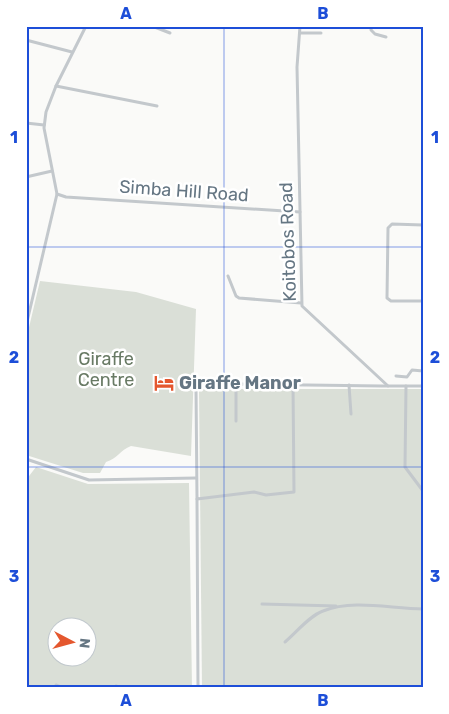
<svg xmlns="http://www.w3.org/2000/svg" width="449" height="714" viewBox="0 0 449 714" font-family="Rubik,sans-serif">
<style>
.green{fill:#dadfd7;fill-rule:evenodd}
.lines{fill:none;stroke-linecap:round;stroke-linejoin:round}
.minor{stroke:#c3c8cc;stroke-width:3}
.grid{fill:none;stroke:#1d4ed8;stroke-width:1;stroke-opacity:0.55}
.labels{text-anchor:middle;stroke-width:5;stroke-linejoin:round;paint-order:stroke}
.street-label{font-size:18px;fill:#657683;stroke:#fff}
.park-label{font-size:18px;fill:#687a64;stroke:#fff}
.poi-label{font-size:18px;font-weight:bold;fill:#657683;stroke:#fff;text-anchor:start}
.neatline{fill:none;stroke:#1d4ed8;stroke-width:2}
.grid-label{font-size:16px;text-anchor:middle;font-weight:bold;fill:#1d4ed8}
</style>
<rect width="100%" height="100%" fill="#fafaf8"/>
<!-- green -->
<g class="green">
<path d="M 40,281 L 136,292 L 196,309 L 191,456 L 131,446 C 120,450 117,459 106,462 L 100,473 L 83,473 L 26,455 L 26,340 Z"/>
<path d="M 199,389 L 423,389 L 423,688 L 202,688 Z"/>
<path d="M 36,467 L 88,484 L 189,483 L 192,688 L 26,688 L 26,480 ZM 58,626 L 88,626 L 88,656 L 58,656 Z"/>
</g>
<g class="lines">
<!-- minor -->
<g class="minor">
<path d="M 86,26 L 56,86 L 46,112 L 44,128 L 57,194 L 66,197 L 300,212"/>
<path d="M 152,26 L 170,33"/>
<path d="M 300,26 L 297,67 L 302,306 L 388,386 L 423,386 L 423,371 L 412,370 L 407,377 L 396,376"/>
<path d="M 371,26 L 371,30 L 375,34 L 386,37"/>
<path d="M 300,33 L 321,33"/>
<path d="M 26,40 L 72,52"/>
<path d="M 56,86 L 157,106"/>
<path d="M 26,123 L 44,125"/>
<path d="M 26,177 L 52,171"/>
<path d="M 423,225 L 392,224 L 388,228 L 387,298 L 391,301 L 423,301"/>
<path d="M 228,276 L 236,296 L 239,298 L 301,303"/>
<path d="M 26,326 L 57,194"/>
<path d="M 236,384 L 236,421"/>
<path d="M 293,385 L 294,492 L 266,495 L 254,492 L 197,499 L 196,388 L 202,383 C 264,385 326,385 388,386"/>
<path d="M 349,385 L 351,414"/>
<path d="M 406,386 L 405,467 L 423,491"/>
<path d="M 26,459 L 89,480 L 196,478"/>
<path d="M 197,499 L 198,688"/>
<path d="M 262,604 L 336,606"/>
<path d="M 285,642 C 296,633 309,616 323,611 C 354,599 391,609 423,609"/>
<path d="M 56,685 L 63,688"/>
<path d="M 116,686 L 122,688"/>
</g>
</g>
<!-- grid -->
<path class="grid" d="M 224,26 L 224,688M 26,247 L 423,247M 26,467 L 423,467"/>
<!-- icons -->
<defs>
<symbol id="hotel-bare" viewBox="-9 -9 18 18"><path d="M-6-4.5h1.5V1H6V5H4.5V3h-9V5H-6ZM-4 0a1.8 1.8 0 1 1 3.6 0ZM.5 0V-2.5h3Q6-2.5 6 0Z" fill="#e4572e" stroke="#fff" stroke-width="2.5" paint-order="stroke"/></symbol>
</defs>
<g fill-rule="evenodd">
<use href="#hotel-bare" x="150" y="369" width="28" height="28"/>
</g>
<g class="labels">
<!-- street labels -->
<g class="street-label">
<text transform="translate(184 191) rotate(4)" y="6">Simba Hill Road</text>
<text transform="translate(288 242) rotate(-92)" y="6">Koitobos Road</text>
</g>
<!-- park labels -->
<g class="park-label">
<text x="106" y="365">Giraffe<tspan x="106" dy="21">Centre</tspan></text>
</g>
<!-- poi labels -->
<g class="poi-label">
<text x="179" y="389">Giraffe Manor</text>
</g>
</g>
<!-- border -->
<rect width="449" height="714" fill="none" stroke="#ffffff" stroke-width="55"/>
<!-- north arrow -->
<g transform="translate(72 642) rotate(96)"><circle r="24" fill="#ffffff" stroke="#c1c8cd"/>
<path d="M0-4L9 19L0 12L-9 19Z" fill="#e4572e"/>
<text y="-8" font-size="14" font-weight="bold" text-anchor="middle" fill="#657683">N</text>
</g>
<rect x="28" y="28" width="394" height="658" class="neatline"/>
<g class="grid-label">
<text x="126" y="19">A</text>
<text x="323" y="19">B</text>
<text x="14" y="143">1</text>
<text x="435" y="143">1</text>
<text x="14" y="363">2</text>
<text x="435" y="363">2</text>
<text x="14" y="582">3</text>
<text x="435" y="582">3</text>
<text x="126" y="706">A</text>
<text x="323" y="706">B</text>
</g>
</svg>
